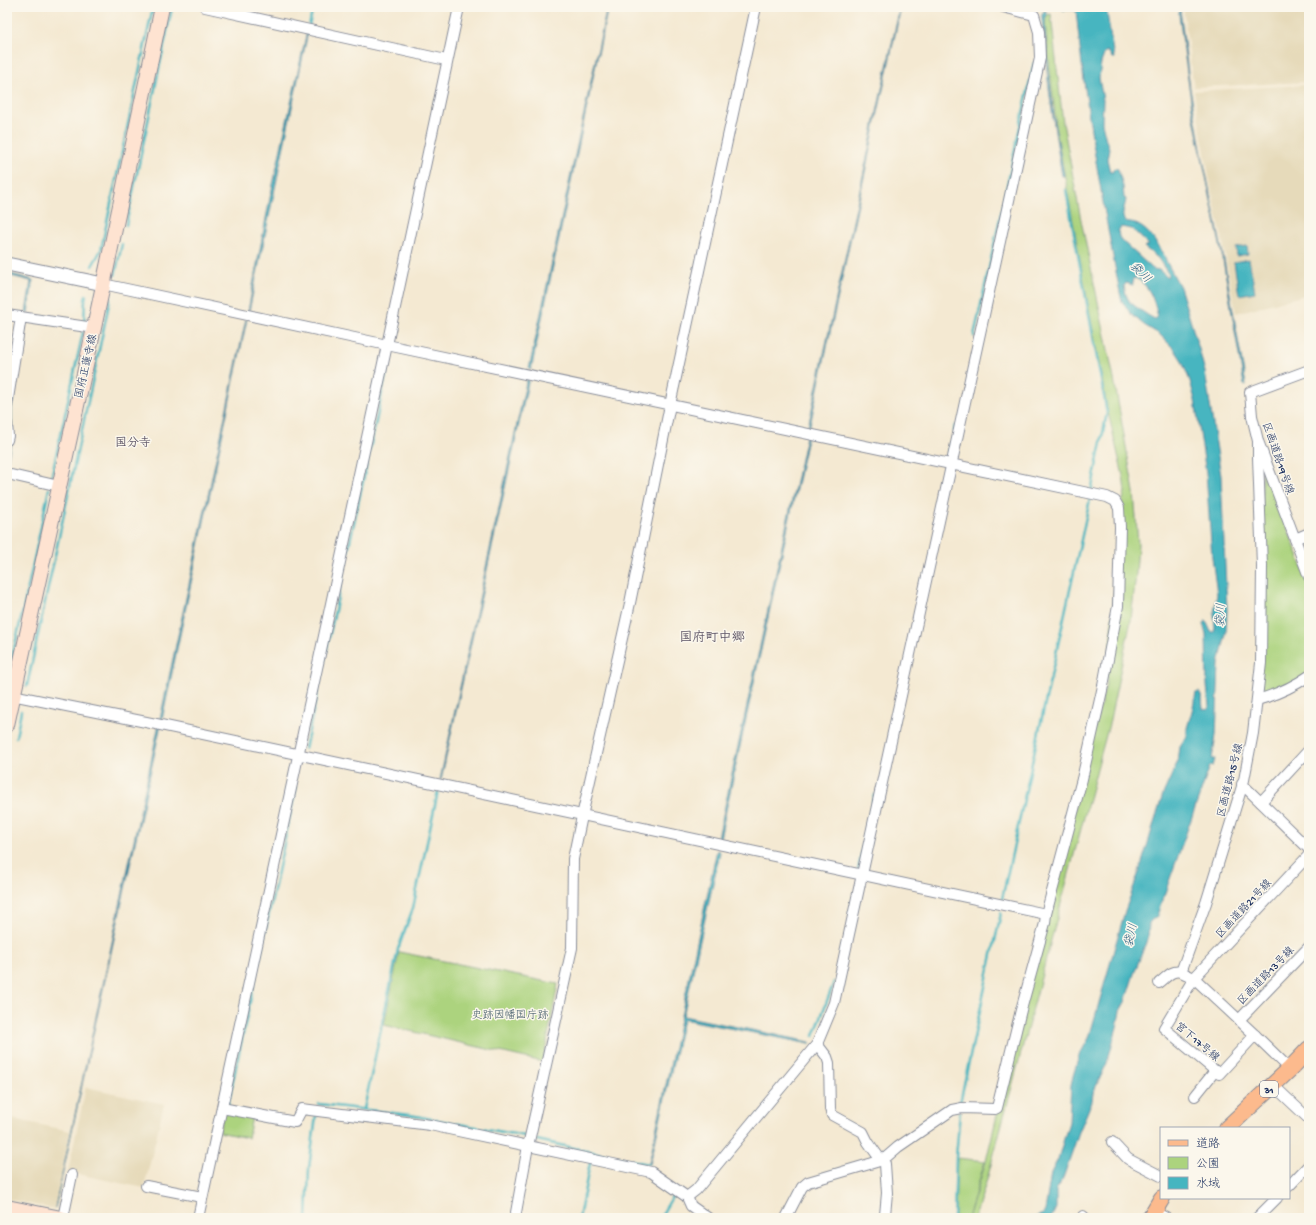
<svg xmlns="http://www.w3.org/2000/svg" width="1316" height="1225" viewBox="0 0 1316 1225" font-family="'Gochi Hand','Klee One',sans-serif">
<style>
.built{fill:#e6daba}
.green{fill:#acd37e;stroke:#64816e}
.water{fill:#46b5c0;stroke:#30728f;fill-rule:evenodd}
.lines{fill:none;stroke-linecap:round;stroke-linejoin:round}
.stream{stroke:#46b5c0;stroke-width:2.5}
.minor-casing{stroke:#888c98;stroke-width:12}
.tertiary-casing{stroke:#888c98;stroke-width:15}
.secondary-casing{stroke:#888c98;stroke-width:16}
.primary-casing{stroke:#888c98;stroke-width:18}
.minor{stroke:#fff;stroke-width:10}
.tertiary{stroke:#fff;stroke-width:13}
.secondary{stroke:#fee3d1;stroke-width:14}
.primary{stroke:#fcba8d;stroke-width:16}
.labels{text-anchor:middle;stroke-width:3;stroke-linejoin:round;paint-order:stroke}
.shield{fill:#fbf7ec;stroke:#5e6b89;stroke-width:1}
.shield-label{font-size:10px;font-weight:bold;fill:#1b2f5e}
.street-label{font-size:11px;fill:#1b2f5e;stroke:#fbf7ec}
.park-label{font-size:11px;fill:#3f5866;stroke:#fbf7ec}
.water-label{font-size:12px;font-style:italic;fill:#2a5e80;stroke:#fbf7ec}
.neighbourhood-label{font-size:12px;font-weight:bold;fill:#5e5667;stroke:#fbf7ec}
.quarter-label{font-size:13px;font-weight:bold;fill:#5e5667;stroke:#fbf7ec}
</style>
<rect width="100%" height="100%" fill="#fbf7ec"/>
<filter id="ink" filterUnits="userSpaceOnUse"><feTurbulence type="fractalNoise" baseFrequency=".025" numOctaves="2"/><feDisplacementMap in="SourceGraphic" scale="8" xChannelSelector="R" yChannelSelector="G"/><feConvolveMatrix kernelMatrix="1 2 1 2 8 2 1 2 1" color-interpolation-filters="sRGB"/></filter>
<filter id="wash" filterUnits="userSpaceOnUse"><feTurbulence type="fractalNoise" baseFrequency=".012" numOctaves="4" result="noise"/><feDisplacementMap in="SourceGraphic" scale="16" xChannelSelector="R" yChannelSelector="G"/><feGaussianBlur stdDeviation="0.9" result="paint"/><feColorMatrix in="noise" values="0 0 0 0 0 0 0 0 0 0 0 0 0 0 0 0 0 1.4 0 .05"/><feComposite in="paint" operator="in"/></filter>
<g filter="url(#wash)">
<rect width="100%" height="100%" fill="#f4e9d2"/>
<!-- built -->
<g class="built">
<path d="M 1183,7 L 1309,7 L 1309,82 L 1194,87 Z"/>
<path d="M 1309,85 L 1309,294 L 1236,313 L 1222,237 L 1212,193 L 1194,91 Z"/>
<path d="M 1309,537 L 1309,571 L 1298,541 Z"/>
<path d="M 86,1087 L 164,1104 L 144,1188 L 68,1172 Z"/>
<path d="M 7,1118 L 70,1131 L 54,1209 L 7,1199 Z"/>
</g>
<!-- green -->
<g class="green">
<path d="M 1051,14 L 1063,123 L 1081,220 L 1114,379 L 1134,492 L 1138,544 L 1136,574 L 1131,620 L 1109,724 L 988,1176 L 975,1218 L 968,1218 L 986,1161 L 1013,1048 L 1107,680 L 1121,507 L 1125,492 L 1123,476 L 1108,412 L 1057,134 L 1046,35 L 1045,21 L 1047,15 Z"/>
<path d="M 1262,472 L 1266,472 L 1309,584 L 1309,674 L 1287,687 L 1264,693 L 1260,691 Z"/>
<path d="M 399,952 L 558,984 L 543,1062 L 384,1025 Z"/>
<path d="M 227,1112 L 252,1117 L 248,1138 L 219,1132 L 223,1116 Z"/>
<path d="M 957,1158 L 985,1161 L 968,1218 L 955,1218 Z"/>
<path d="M 399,1213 L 425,1218 L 397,1218 Z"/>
</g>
<!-- water -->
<g class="water">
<path d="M 607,7 L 608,7 L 531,370 L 529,369 Z"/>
<path d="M 900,7 L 901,7 L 720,838 L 718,838 Z"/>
<path d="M 1063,7 L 1106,7 L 1114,58 L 1112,58 L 1108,51 L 1105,52 L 1101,63 L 1099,78 L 1103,100 L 1102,123 L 1106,140 L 1109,148 L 1107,159 L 1110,172 L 1113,172 L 1113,169 L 1115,168 L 1118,169 L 1123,186 L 1124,198 L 1126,199 C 1125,208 1120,214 1125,222 C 1129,223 1134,223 1138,225 C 1151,231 1158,247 1166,258 L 1165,259 L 1180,287 L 1199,349 L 1205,372 L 1221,476 L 1227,610 L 1226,633 L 1219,664 L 1216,735 L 1212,759 L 1215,759 L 1213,766 L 1210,766 L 1156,918 L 1153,919 L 1149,923 L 1148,937 L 1134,974 L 1125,1002 L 1120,1011 L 1117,1027 L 1107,1063 L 1093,1093 L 1092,1101 L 1079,1132 L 1062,1181 L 1056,1190 L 1056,1208 L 1051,1218 L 1033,1218 L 1043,1214 L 1045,1211 L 1051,1173 L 1058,1159 L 1069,1122 L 1071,1085 L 1073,1076 L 1079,1056 L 1089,1038 L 1125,911 L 1139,872 L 1163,794 L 1178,761 L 1180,747 L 1187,736 L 1187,728 L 1192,711 L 1196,693 L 1199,692 L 1202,698 L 1203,709 L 1207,710 L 1209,707 L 1207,685 L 1206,634 L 1203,624 L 1205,621 L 1206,621 L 1211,632 L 1214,632 L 1215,628 L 1214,614 L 1217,594 L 1212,557 L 1206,473 L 1195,400 L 1190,381 L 1181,359 L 1175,350 L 1159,334 L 1144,325 L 1131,314 L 1124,304 L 1122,303 C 1103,206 1085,108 1076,10 L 1063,10 ZM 1121,227 L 1132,229 L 1149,245 L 1144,247 L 1158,258 L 1169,275 L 1167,277 L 1159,270 L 1153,269 L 1122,241 L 1119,237 L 1118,231 ZM 1135,278 C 1149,284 1154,300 1157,313 L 1158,317 L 1155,319 C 1151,318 1133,305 1130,302 C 1126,297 1125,291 1124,286 L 1126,283 L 1133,285 L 1132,280 Z"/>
<path d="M 1178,7 L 1179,7 L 1180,10 L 1190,89 L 1202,155 L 1224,260 L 1246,385 L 1244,385 L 1223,259 L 1192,108 Z"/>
<path d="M 1045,10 L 1047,14 L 1045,21 L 1045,38 L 1052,102 L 1055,127 L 1064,176 L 1062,176 C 1053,123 1046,71 1042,19 L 1042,14 Z"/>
<path d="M 307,31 L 308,32 L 249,311 L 248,311 L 270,198 Z"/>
<path d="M 1247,246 L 1248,254 L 1237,256 L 1236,248 Z"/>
<path d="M 1249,259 L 1255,292 L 1239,295 L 1234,262 Z"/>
<path d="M 7,273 L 33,280 L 28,313 L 26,313 L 31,281 L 7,275 Z"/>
<path d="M 246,319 L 247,319 L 163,715 L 55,1208 Z"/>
<path d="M 24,321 L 26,322 L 12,407 L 12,439 L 7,463 L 11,429 L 10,411 Z"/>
<path d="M 527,378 L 529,378 L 441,780 L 440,780 Z"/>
<path d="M 717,850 L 720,852 L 683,1016 L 810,1042 L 810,1044 L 683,1019 L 650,1164 L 649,1163 Z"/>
</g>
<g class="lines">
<!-- stream -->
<g class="stream">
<path d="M 1032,7 L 1033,7"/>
<path d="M 309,26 L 313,7"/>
<path d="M 1066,190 L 1107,413 L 1091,492"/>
<path d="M 126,225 L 172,8"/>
<path d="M 92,266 L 101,250 L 153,7"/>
<path d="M 115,275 L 122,244"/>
<path d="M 84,322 L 85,299 L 86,295"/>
<path d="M 974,336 L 1034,63"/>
<path d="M 954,431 L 955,426"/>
<path d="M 948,459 L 951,442"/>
<path d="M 51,479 L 83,332"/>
<path d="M 936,508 L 945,468"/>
<path d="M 7,679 L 24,606 L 49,489"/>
<path d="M 27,686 L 110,299"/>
<path d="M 16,737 L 21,711"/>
<path d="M 305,749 L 391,352"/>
<path d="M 858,870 L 874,795"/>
<path d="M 1002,899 L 1090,499"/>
<path d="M 814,1036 L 834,982"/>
<path d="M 960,1103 L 1001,913"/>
<path d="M 228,1104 L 296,788"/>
<path d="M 319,1104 L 410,1115 L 525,1136"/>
<path d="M 364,1109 L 398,949 L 413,908 L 438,791"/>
<path d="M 537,1140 L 648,1164"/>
<path d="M 307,1218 L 309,1168 L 316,1116"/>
<path d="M 579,1218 L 590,1163 L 591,1163"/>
<path d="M 660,1218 L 672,1197"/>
<path d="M 954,1218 L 956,1157 L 960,1112"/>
</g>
</g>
</g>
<g filter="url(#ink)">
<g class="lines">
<defs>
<g id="minor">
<path d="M 205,7 L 446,60"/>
<path d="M 103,284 L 387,345 L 1107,497 L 1115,501 L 1119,508 L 1120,527 L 1118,606 L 1103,686 L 1082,779 L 1046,914 L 1045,923 L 1021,1010 L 997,1108 L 995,1109 L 962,1108 L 952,1110 L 898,1147 L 883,1160 L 808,1182 L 802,1187 L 786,1218"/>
<path d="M 7,315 L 94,328"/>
<path d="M 1309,370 L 1250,392 L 1252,416 L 1258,441 L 1295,539 L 1309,533"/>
<path d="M 7,405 L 21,317"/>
<path d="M 7,424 L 8,436 L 7,440"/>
<path d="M 1258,441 L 1258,457 L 1262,566 L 1261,663 L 1253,733 L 1244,780 L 1206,903 L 1181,972 L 1194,978 L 1255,1035 L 1290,1069"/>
<path d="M 7,474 L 59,486"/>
<path d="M 1295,539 L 1309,577"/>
<path d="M 7,694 L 156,724 L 1046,914"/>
<path d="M 1257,700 C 1275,695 1293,687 1309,676"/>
<path d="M 1242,784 L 1309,849"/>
<path d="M 1261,802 L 1309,750"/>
<path d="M 1159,983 C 1166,978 1172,969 1181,972"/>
<path d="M 1239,1020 L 1309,947"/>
<path d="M 1255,1035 L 1219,1074 L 1164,1028 L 1194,978 L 1309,855"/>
<path d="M 817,1044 L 827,1057 L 829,1063 L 830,1109 L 832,1115 L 863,1132 L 868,1142 L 878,1156 L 883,1160 L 885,1164 L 887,1193 L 885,1215 L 886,1218"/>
<path d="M 1273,1085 L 1309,1119"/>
<path d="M 1195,1096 L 1215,1071"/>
<path d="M 222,1108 L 295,1122 L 302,1109 L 430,1125 L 651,1172 L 687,1197 L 691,1206 L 708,1218"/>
<path d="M 1112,1142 L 1128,1159 L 1161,1176"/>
<path d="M 146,1186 L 202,1197"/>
<path d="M 1289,1186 L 1309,1165"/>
<path d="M 687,1197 L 696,1190 L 817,1044 L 834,1003 L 1040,58 L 1039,32 L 1034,15 L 1003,7"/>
<path d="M 1153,1211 L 1166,1218"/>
<path d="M 1083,1216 L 1085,1218"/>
<path d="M 63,1218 L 72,1175"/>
<path d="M 198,1218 L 387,345 L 459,7"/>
<path d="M 515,1218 L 528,1146 L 572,948 L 573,859 L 582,816 L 630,603 L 670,405 L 756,7"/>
<path d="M 1257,1218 L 1277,1198"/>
</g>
<path id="tertiary" d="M 7,264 L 103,284"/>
<g id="secondary">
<path d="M 7,725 L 94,328 L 162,7"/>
<path d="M 7,1207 L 61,1218"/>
</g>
<g id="primary">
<path d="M 1227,1128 L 1290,1069 L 1309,1049"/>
<path d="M 1150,1218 L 1162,1198"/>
</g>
</defs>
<!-- minor casing -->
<use href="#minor" class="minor-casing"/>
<!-- tertiary casing -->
<use href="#tertiary" class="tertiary-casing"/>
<!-- secondary casing -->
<use href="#secondary" class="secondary-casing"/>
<!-- primary casing -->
<use href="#primary" class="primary-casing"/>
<!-- minor -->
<use href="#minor" class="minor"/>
<!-- tertiary -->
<use href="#tertiary" class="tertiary"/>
<!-- secondary -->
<use href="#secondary" class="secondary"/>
<!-- primary -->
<use href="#primary" class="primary"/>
</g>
</g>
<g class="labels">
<!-- shield labels -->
<rect class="shield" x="1260" y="1081" width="18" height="16" rx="3"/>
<g class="shield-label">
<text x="1269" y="1093">31</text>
</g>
<!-- street labels -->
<g class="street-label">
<text transform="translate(85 366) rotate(-77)" y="4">国府正蓮寺線</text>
<text transform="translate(1279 458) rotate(71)" y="4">区画道路19号線</text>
<text transform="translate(1229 780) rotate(-76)" y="4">区画道路15号線</text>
<text transform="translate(1243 908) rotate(-47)" y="4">区画道路21号線</text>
<text transform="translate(1265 975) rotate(-46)" y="4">区画道路13号線</text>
<text transform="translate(1198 1041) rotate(40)" y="4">宮下17号線</text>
</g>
<!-- park labels -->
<g class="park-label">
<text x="510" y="1018">史跡因幡国庁跡</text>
</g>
<!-- water labels -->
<g class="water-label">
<text transform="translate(1141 272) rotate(44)" y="4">袋川</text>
<text transform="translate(1220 615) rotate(-87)" y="4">袋川</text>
<text transform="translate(1130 935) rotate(-78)" y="4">袋川</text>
</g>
<!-- neighbourhood labels -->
<g class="neighbourhood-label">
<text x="133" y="446">国分寺</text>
</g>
<!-- quarter labels -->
<g class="quarter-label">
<text x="712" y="641">国府町中郷</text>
</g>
</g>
<!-- margin -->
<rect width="1316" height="1225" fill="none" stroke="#fbf7ec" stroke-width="24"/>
<!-- legend -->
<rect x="1160" y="1127" width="130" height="72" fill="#fbf7ec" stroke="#a1a7b3"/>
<rect x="1168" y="1140" width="20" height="6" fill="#fcba8d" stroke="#a1a7b3"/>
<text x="1196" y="1147" font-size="12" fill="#1b2f5e">道路</text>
<rect x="1168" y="1157" width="20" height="12" fill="#acd37e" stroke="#a1a7b3"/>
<text x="1196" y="1167" font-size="12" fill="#1b2f5e">公園</text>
<rect x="1168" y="1177" width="20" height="12" fill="#46b5c0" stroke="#a1a7b3"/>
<text x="1196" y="1187" font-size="12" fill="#1b2f5e">水域</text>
</svg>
